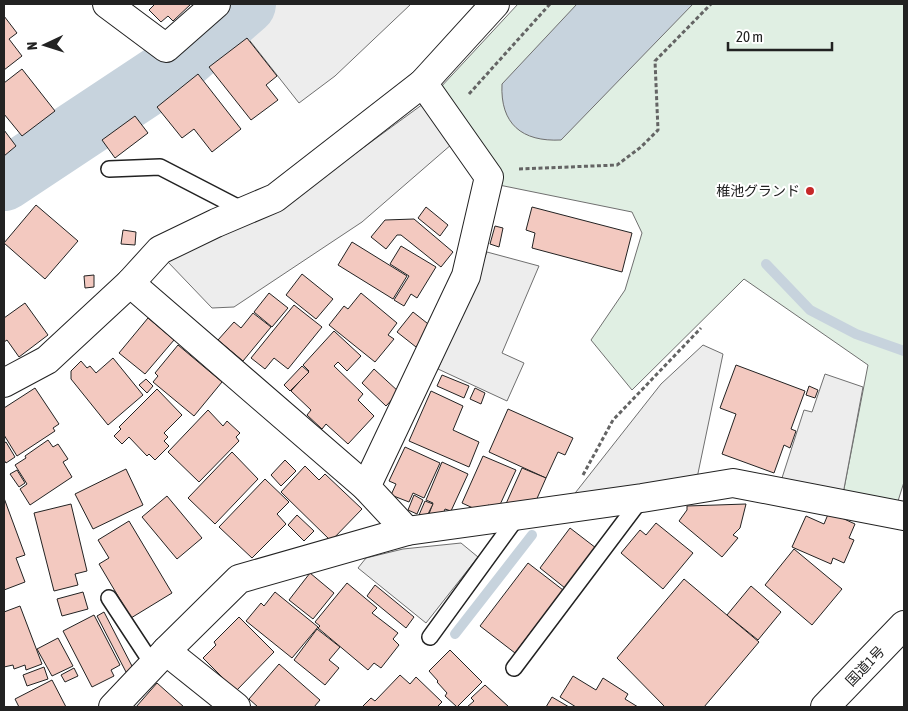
<svg xmlns="http://www.w3.org/2000/svg" width="908" height="711" viewBox="0 0 908 711" font-family="'Asap Condensed','Noto Sans JP',sans-serif">
<style>
.green{fill:#e0efe3;stroke:#6f6f6f}
.parking{fill:#ededed;stroke:#6f6f6f}
.water{fill:#c7d3dd;stroke:#6f6f6f}
.lines{fill:none;stroke-linecap:round;stroke-linejoin:round}
.stream{stroke:#c7d3dd;stroke-width:10}
.river{stroke:#c7d3dd;stroke-width:62}
.building{fill:#f3c9c0;stroke:#222}
.lane-casing{stroke:#222;stroke-width:18}
.street-casing{stroke:#222;stroke-width:30}
.highway-casing{stroke:#222;stroke-width:30}
.path{stroke:#646464;stroke-width:3;stroke-dasharray:4 2.5;stroke-linecap:butt}
.lane{stroke:#fff;stroke-width:15}
.street{stroke:#fff;stroke-width:28}
.highway{stroke:#fff;stroke-width:28}
.poi-dot{fill:#c62828;stroke:#fff;stroke-width:2}
.labels{text-anchor:middle;stroke-width:4;stroke-linejoin:round;paint-order:stroke}
.poi-label{font-size:14px;fill:#222;stroke:#fff;text-anchor:end}
.street-label{font-size:14px;fill:#222;stroke:#fff}
</style>
<rect width="100%" height="100%" fill="#fff"/>
<!-- green -->
<path class="green" d="M 518,4 L 904,4 L 904,482 L 898,501 L 843,494 L 868,365 L 744,279 L 632,390 L 591,340 L 625,290 L 642,233 L 632,212 L 499,185 L 439,89 Z"/>
<!-- parking -->
<g class="parking">
<path d="M 274,4 L 411,4 L 335,76 L 299,103 L 243,32 Z"/>
<path d="M 423,104 L 452,144 L 362,222 L 234,307 L 212,308 L 167,261 L 278,210 Z"/>
<path d="M 487,252 L 539,266 L 502,353 L 524,363 L 507,401 L 438,369 Z"/>
<path d="M 703,345 L 723,354 L 697,478 L 572,497 L 661,384 Z"/>
<path d="M 825,374 L 863,387 L 843,494 L 781,481 L 804,410 L 812,412 Z"/>
<path d="M 461,543 L 478,557 L 426,623 L 358,568 L 366,558 L 403,549 Z"/>
</g>
<!-- water -->
<path class="water" d="M 577,4 L 693,4 L 561,140 C 522,142 500,124 502,84 Z"/>
<g class="lines">
<!-- stream -->
<g class="stream">
<path d="M 766,264 L 810,310 L 856,334 L 904,351"/>
<path d="M 455,634 L 532,535"/>
</g>
<!-- river -->
<path class="river" d="M 4,180 L 170,70 L 245,4"/>
</g>
<!-- building -->
<g class="building">
<path d="M 155,4 L 191,4 L 173,21 L 168,16 L 161,22 L 149,10 Z"/>
<path d="M 4,16 L 17,33 L 9,39 L 22,56 L 4,70 Z"/>
<path d="M 247,38 L 277,76 L 266,85 L 278,100 L 251,120 L 209,67 Z"/>
<path d="M 22,69 L 55,111 L 22,136 L 4,114 L 4,83 Z"/>
<path d="M 198,74 L 241,129 L 212,152 L 194,129 L 182,138 L 157,107 Z"/>
<path d="M 135,116 L 148,133 L 115,158 L 102,140 Z"/>
<path d="M 4,130 L 16,146 L 4,156 Z"/>
<path d="M 36,205 L 78,241 L 45,279 L 4,243 Z"/>
<path d="M 426,207 L 448,225 L 440,236 L 418,218 Z"/>
<path d="M 532,207 L 632,233 L 622,272 L 532,248 L 535,233 L 526,230 Z"/>
<path d="M 414,219 L 453,252 L 441,267 L 401,235 L 397,235 L 386,249 L 371,237 L 385,220 Z"/>
<path d="M 495,226 L 503,228 L 499,247 L 490,244 Z"/>
<path d="M 123,230 L 136,232 L 135,245 L 121,244 Z"/>
<path d="M 352,242 L 407,276 L 393,299 L 338,265 Z"/>
<path d="M 401,246 L 436,267 L 417,298 L 411,294 L 404,306 L 394,300 L 409,276 L 390,264 Z"/>
<path d="M 302,274 L 333,299 L 316,319 L 286,295 Z"/>
<path d="M 94,275 L 94,287 L 85,288 L 84,276 Z"/>
<path d="M 269,293 L 288,308 L 272,327 L 254,312 Z"/>
<path d="M 361,293 L 397,323 L 388,335 L 394,339 L 375,362 L 329,325 L 344,306 L 348,309 Z"/>
<path d="M 25,303 L 48,335 L 19,357 L 7,340 L 4,342 L 4,318 Z"/>
<path d="M 294,305 L 322,327 L 288,369 L 274,358 L 265,369 L 251,358 Z"/>
<path d="M 413,312 L 432,327 L 416,347 L 397,332 Z"/>
<path d="M 253,313 L 271,327 L 243,361 L 218,340 L 234,322 L 241,328 Z"/>
<path d="M 148,318 L 174,340 L 145,374 L 119,353 Z"/>
<path d="M 334,331 L 361,356 L 347,371 L 338,362 L 334,366 L 363,394 L 358,400 L 374,416 L 348,444 L 326,424 L 322,429 L 307,415 L 311,410 L 291,391 L 309,371 L 303,365 Z"/>
<path d="M 178,345 L 222,382 L 194,416 L 153,382 L 158,376 L 155,373 Z"/>
<path d="M 113,358 L 143,395 L 108,425 L 71,379 L 71,371 L 81,361 L 87,368 L 90,366 L 96,373 Z"/>
<path d="M 736,365 L 805,391 L 791,429 L 796,431 L 790,448 L 784,445 L 774,473 L 722,454 L 736,414 L 720,408 Z"/>
<path d="M 302,366 L 309,372 L 290,391 L 284,385 Z"/>
<path d="M 374,369 L 399,392 L 386,406 L 362,383 Z"/>
<path d="M 442,375 L 469,386 L 464,398 L 437,386 Z"/>
<path d="M 146,379 L 153,386 L 147,393 L 139,385 Z"/>
<path d="M 809,386 L 818,390 L 815,398 L 806,395 Z"/>
<path d="M 35,388 L 59,424 L 53,428 L 55,431 L 17,456 L 4,435 L 4,408 Z"/>
<path d="M 475,388 L 485,393 L 481,404 L 470,399 Z"/>
<path d="M 157,389 L 182,415 L 164,433 L 168,437 L 164,441 L 169,446 L 155,460 L 149,454 L 147,456 L 129,437 L 122,444 L 114,436 L 121,429 L 119,427 Z"/>
<path d="M 431,391 L 463,406 L 453,430 L 479,442 L 469,467 L 409,441 Z"/>
<path d="M 508,409 L 573,438 L 565,455 L 558,452 L 546,478 L 489,452 Z"/>
<path d="M 208,410 L 223,426 L 227,421 L 240,433 L 236,437 L 239,441 L 199,482 L 168,452 Z"/>
<path d="M 48,440 L 53,447 L 58,444 L 68,459 L 63,462 L 72,477 L 30,505 L 20,489 L 27,484 L 15,465 L 26,458 L 25,456 Z"/>
<path d="M 6,442 L 15,457 L 6,463 L 4,460 L 4,443 Z"/>
<path d="M 405,447 L 440,463 L 424,498 L 413,493 L 409,502 L 391,495 L 396,484 L 389,481 Z"/>
<path d="M 232,452 L 258,479 L 215,524 L 188,498 Z"/>
<path d="M 483,456 L 516,470 L 498,509 L 488,505 L 484,513 L 462,503 Z"/>
<path d="M 285,460 L 296,471 L 281,486 L 271,475 Z"/>
<path d="M 442,462 L 468,474 L 451,511 L 445,509 L 441,519 L 429,514 L 433,503 L 426,500 Z"/>
<path d="M 305,466 L 319,480 L 325,474 L 362,509 L 331,541 L 281,492 Z"/>
<path d="M 522,468 L 546,478 L 535,503 L 505,506 Z"/>
<path d="M 126,469 L 143,505 L 93,529 L 75,494 Z"/>
<path d="M 17,470 L 25,483 L 19,487 L 10,474 Z"/>
<path d="M 265,479 L 289,502 L 277,514 L 286,524 L 252,558 L 219,527 Z"/>
<path d="M 414,495 L 423,500 L 417,514 L 408,510 Z"/>
<path d="M 167,496 L 202,538 L 177,559 L 142,517 Z"/>
<path d="M 4,498 L 25,555 L 16,558 L 25,582 L 4,590 Z"/>
<path d="M 425,501 L 433,504 L 426,518 L 419,515 Z"/>
<path d="M 71,504 L 87,571 L 75,574 L 78,585 L 54,591 L 34,513 Z"/>
<path d="M 746,504 L 740,528 L 733,535 L 738,538 L 722,557 L 679,521 L 687,510 L 687,506 Z"/>
<path d="M 829,512 L 855,524 L 849,538 L 854,540 L 844,563 L 833,558 L 831,564 L 792,547 L 806,516 L 824,524 Z"/>
<path d="M 297,515 L 314,531 L 304,541 L 288,525 Z"/>
<path d="M 129,521 L 172,593 L 131,618 L 99,564 L 109,558 L 98,540 Z"/>
<path d="M 656,523 L 693,553 L 663,589 L 621,553 L 640,530 L 646,535 Z"/>
<path d="M 570,528 L 596,548 L 565,588 L 540,568 Z"/>
<path d="M 794,549 L 842,589 L 812,625 L 765,585 Z"/>
<path d="M 528,563 L 563,590 L 515,653 L 480,626 Z"/>
<path d="M 310,573 L 334,593 L 313,619 L 289,600 Z"/>
<path d="M 684,579 L 759,642 L 704,707 L 665,707 L 617,658 Z"/>
<path d="M 347,583 L 377,608 L 372,613 L 398,633 L 393,639 L 399,645 L 381,668 L 374,663 L 368,670 L 318,628 L 320,626 L 315,622 Z"/>
<path d="M 375,585 L 414,617 L 406,628 L 367,596 Z"/>
<path d="M 751,586 L 781,612 L 758,640 L 727,615 Z"/>
<path d="M 83,592 L 88,609 L 62,616 L 57,599 Z"/>
<path d="M 275,592 L 318,627 L 292,658 L 246,621 L 261,603 L 264,606 Z"/>
<path d="M 20,606 L 42,664 L 26,670 L 25,665 L 14,669 L 13,665 L 4,667 L 4,612 Z"/>
<path d="M 104,612 L 133,668 L 126,672 L 97,616 Z"/>
<path d="M 94,615 L 120,665 L 111,670 L 114,676 L 92,687 L 63,631 Z"/>
<path d="M 239,617 L 274,652 L 236,691 L 203,658 L 216,645 L 214,642 Z"/>
<path d="M 317,629 L 340,647 L 329,660 L 339,668 L 325,685 L 294,660 Z"/>
<path d="M 58,638 L 73,666 L 52,676 L 37,649 Z"/>
<path d="M 450,650 L 482,682 L 457,707 L 445,696 L 447,693 L 437,682 L 438,681 L 429,671 Z"/>
<path d="M 279,664 L 320,700 L 314,707 L 258,707 L 249,699 Z"/>
<path d="M 44,667 L 48,679 L 27,686 L 23,675 Z"/>
<path d="M 74,668 L 78,676 L 65,682 L 61,675 Z"/>
<path d="M 400,675 L 410,684 L 416,677 L 442,702 L 437,707 L 362,707 L 371,698 L 375,701 Z"/>
<path d="M 573,676 L 596,690 L 603,678 L 628,694 L 625,699 L 638,707 L 576,707 L 560,697 Z"/>
<path d="M 52,680 L 66,707 L 19,707 L 15,699 Z"/>
<path d="M 157,683 L 184,707 L 136,707 Z"/>
<path d="M 485,685 L 509,707 L 467,707 L 474,701 L 471,698 Z"/>
<path d="M 552,697 L 569,707 L 546,707 Z"/>
</g>
<g class="lines">
<defs>
<g id="lane">
<path d="M 109,169 L 160,167 L 245,211"/>
<path d="M 109,598 L 153,665"/>
<path d="M 430,637 L 518,516"/>
<path d="M 514,668 L 642,498"/>
</g>
<g id="street">
<path d="M 107,4 L 166,48 L 216,4"/>
<path d="M 130,283 L 366,487 L 407,531"/>
<path d="M 4,383 L 47,360 L 130,283 L 160,250 L 216,223 L 275,198 L 423,83 L 495,4"/>
<path d="M 366,487 L 466,276 L 489,177 L 423,83"/>
<path d="M 166,651 L 236,707"/>
<path d="M 113,707 L 166,651 L 239,579 L 407,531 L 642,498 L 733,483 L 904,516"/>
</g>
<path id="highway" d="M 825,707 L 904,625"/>
</defs>
<!-- lane casing -->
<use href="#lane" class="lane-casing"/>
<!-- street casing -->
<use href="#street" class="street-casing"/>
<!-- highway casing -->
<use href="#highway" class="highway-casing"/>
<!-- path -->
<g class="path">
<path d="M 469,94 L 550,4"/>
<path d="M 519,169 L 617,165 L 641,147 L 658,130 L 655,61 L 711,4"/>
<path d="M 583,475 L 613,420 L 701,328"/>
</g>
<!-- lane -->
<use href="#lane" class="lane"/>
<!-- street -->
<use href="#street" class="street"/>
<!-- highway -->
<use href="#highway" class="highway"/>
</g>
<!-- markers -->
<circle class="poi-dot" cx="810" cy="191" r="5"/>
<g class="labels">
<!-- poi labels -->
<g class="poi-label">
<text x="800" y="196">椎池グランド</text>
</g>
<!-- street labels -->
<g class="street-label">
<text transform="translate(865 666) rotate(-46)" y="5">国道1号</text>
</g>
</g>
<!-- border -->
<rect width="908" height="711" fill="none" stroke="#222222" stroke-width="10"/>
<!-- north arrow -->
<g transform="translate(45 45) rotate(266)" stroke="#ffffff" stroke-width="4" paint-order="stroke">
<path d="M0-4L9 19L0 12L-9 19Z" fill="#222222"/>
<text y="-8" font-size="14" font-weight="bold" text-anchor="middle" fill="#222222">N</text>
</g>
<!-- scale -->
<path d="M728 42v8h104v-8" fill="none" stroke="#222222" stroke-width="2.5"/>
<text x="736" y="42" font-size="15" fill="#222222" stroke="#ffffff" stroke-width="4" paint-order="stroke">20 m</text>
</svg>
